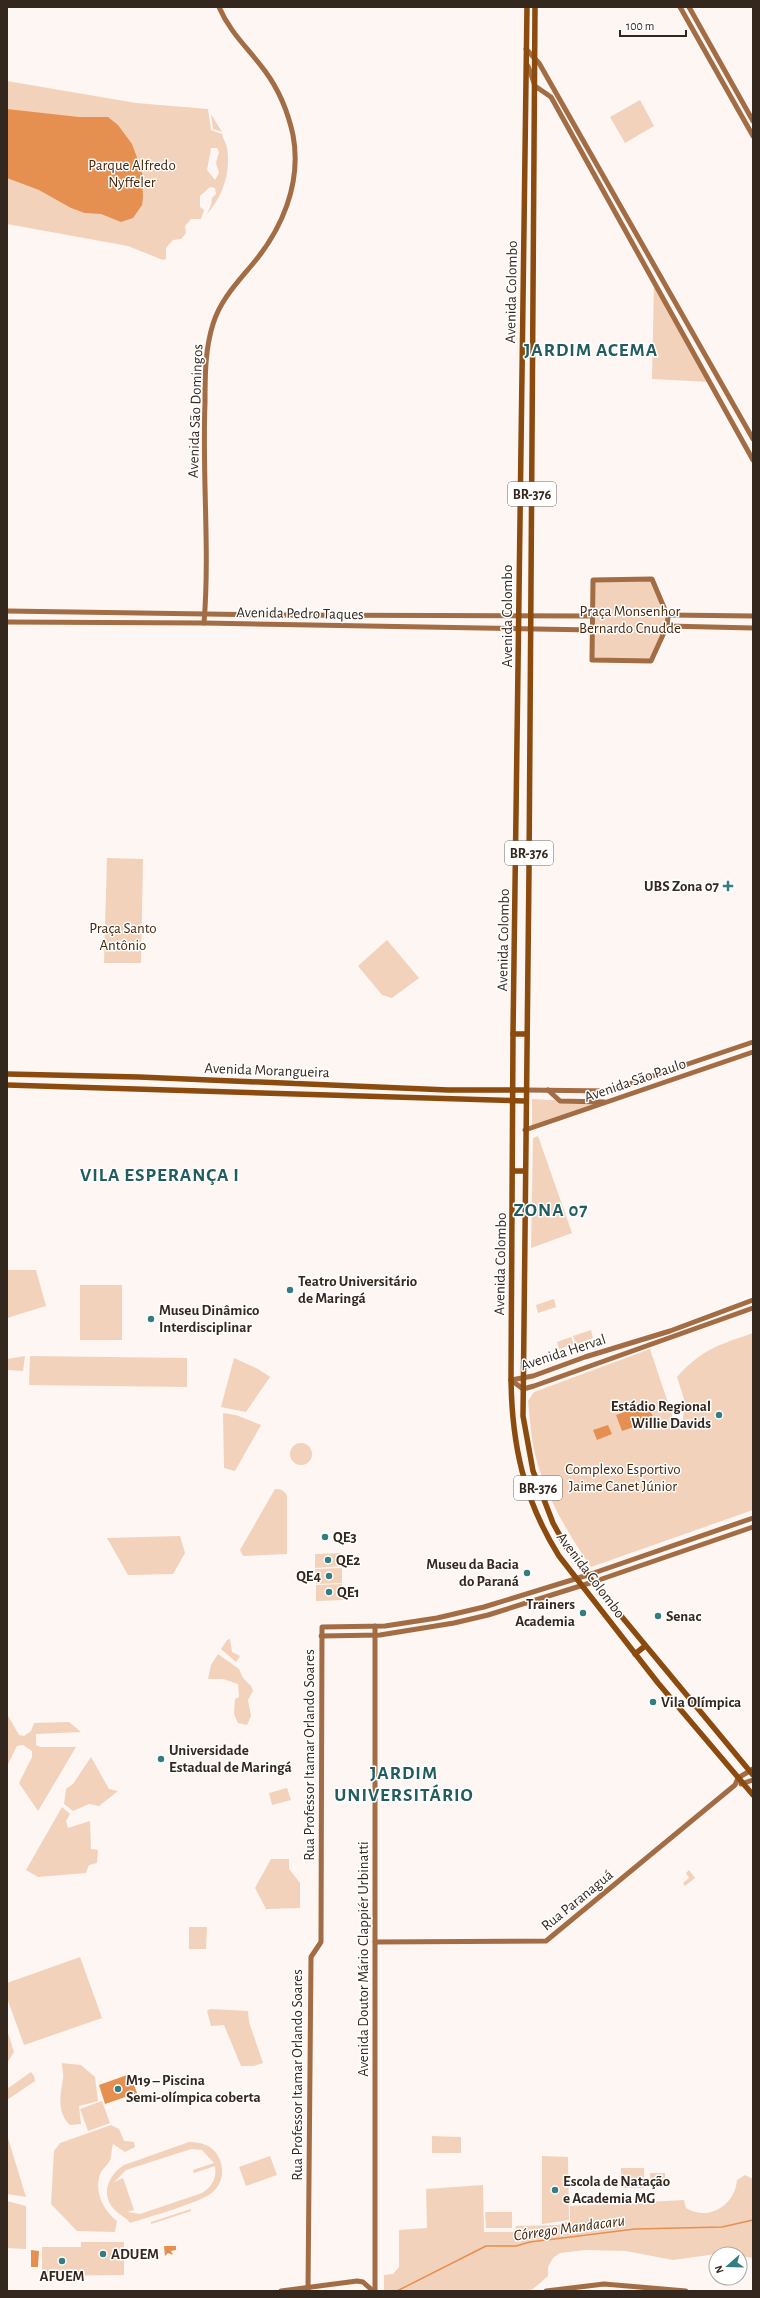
<svg xmlns="http://www.w3.org/2000/svg" width="760" height="2298" viewBox="0 0 760 2298" font-family="'Alegreya Sans',sans-serif">
<style>
.green{fill:#f3d2bb;fill-rule:evenodd}
.water{fill:#e59050}
.lines{fill:none;stroke-linecap:round;stroke-linejoin:round}
.stream{stroke:#e59050;stroke-width:1.5}
.secondary{stroke:#a26c44;stroke-width:5}
.primary{stroke:#8b4a0e;stroke-width:5.5}
.poi-dot{fill:#347d80;stroke:#fff;stroke-width:1.5}
.labels{text-anchor:middle;stroke-width:3;stroke-linejoin:round;paint-order:stroke}
.shield{fill:#fff;stroke:#706862;stroke-width:1}
.shield-label{font-size:14px;font-weight:bold;fill:#33271e}
.park-label{font-size:15px;fill:#47260a;stroke:#fff}
.street-label{font-size:15px;fill:#33271e;stroke:#fff}
.poi-label{font-size:15px;font-weight:bold;fill:#33271e;stroke:#fff;text-anchor:start}
.water-label{font-size:16px;font-style:italic;fill:#432205;stroke:#fff}
.district-label{font-size:19px;font-weight:bold;letter-spacing:1px;fill:#215c5e;stroke:#fff}
</style>
<rect width="100%" height="100%" fill="#fdf6f2"/>
<!-- green -->
<g class="green">
<path d="M 7,81 L 136,103 L 208,109 L 211,130 L 222,134 C 223,139 226,142 227,148 C 231,172 223,196 207,214 L 211,205 L 212,198 L 216,194 L 215,188 L 210,187 L 200,196 L 200,207 L 204,210 L 201,219 L 191,219 L 185,226 L 186,233 L 181,239 L 173,240 L 166,248 L 166,259 L 163,260 L 128,246 L 7,224 ZM 211,148 L 217,148 L 219,152 L 216,163 L 219,173 L 215,180 L 207,170 Z"/>
<path d="M 640,100 L 654,126 L 625,143 L 610,117 Z"/>
<path d="M 211,114 L 222,132 L 213,129 Z"/>
<path d="M 654,282 L 710,382 L 652,379 Z"/>
<path d="M 652,579 L 668,617 L 651,661 L 592,660 L 593,580 Z"/>
<path d="M 107,858 L 143,859 L 141,963 L 104,963 Z"/>
<path d="M 387,940 L 419,978 L 392,998 L 382,995 L 358,966 Z"/>
<path d="M 532,1099 L 607,1103 L 532,1128 Z"/>
<path d="M 538,1136 L 572,1233 L 531,1248 L 533,1138 Z"/>
<path d="M 7,1270 L 36,1270 L 46,1306 L 7,1318 Z"/>
<rect x="80" y="1285" width="42" height="55"/>
<path d="M 554,1299 L 556,1307 L 538,1313 L 536,1305 Z"/>
<path d="M 591,1330 L 593,1338 L 576,1344 L 573,1336 Z"/>
<path d="M 753,1333 L 753,1510 L 591,1567 C 567,1532 545,1495 535,1454 C 531,1437 530,1419 528,1401 L 534,1392 L 650,1349 L 675,1424 L 683,1420 L 684,1399 L 677,1377 C 702,1349 719,1345 753,1333 Z"/>
<path d="M 571,1337 L 574,1344 L 559,1349 L 557,1342 Z"/>
<path d="M 25,1356 L 23,1371 L 7,1370 L 7,1359 Z"/>
<path d="M 30,1356 L 187,1358 L 187,1387 L 29,1385 Z"/>
<path d="M 234,1358 L 258,1369 L 270,1377 L 246,1412 L 221,1407 Z"/>
<path d="M 223,1413 L 236,1415 L 261,1425 L 235,1471 L 224,1468 Z"/>
<circle cx="301" cy="1454" r="11"/>
<path d="M 275,1489 C 281,1489 284,1490 287,1496 L 287,1554 L 243,1556 L 240,1550 Z"/>
<path d="M 180,1536 L 185,1553 L 173,1574 L 128,1575 L 107,1538 Z"/>
<path d="M 341,1553 L 342,1566 L 315,1568 L 315,1554 Z"/>
<path d="M 342,1568 L 342,1583 L 316,1584 L 315,1569 Z"/>
<path d="M 342,1584 L 343,1600 L 316,1601 L 316,1585 Z"/>
<path d="M 230,1639 L 232,1652 L 240,1656 L 236,1662 L 221,1649 L 227,1640 Z"/>
<path d="M 218,1654 L 239,1669 L 243,1678 L 251,1686 L 253,1691 L 248,1700 L 251,1716 L 247,1725 L 238,1723 L 234,1714 L 235,1699 L 239,1697 L 238,1684 L 223,1679 L 208,1679 L 211,1665 Z"/>
<path d="M 7,1714 L 19,1735 L 24,1736 L 31,1731 L 34,1723 L 69,1722 L 81,1732 L 36,1734 L 36,1745 L 41,1747 L 76,1747 L 38,1811 L 19,1783 L 32,1757 L 32,1751 L 23,1745 L 17,1746 L 7,1766 Z"/>
<path d="M 91,1757 L 109,1789 L 118,1791 L 99,1806 L 89,1804 L 73,1811 L 64,1804 L 66,1789 L 73,1784 Z"/>
<path d="M 287,1788 L 291,1800 L 272,1805 L 269,1793 Z"/>
<path d="M 62,1807 L 70,1814 L 66,1821 L 68,1828 L 90,1821 L 91,1849 L 98,1850 L 97,1863 L 89,1865 L 86,1873 L 38,1877 L 26,1870 Z"/>
<path d="M 271,1859 L 289,1859 L 289,1869 L 300,1883 L 300,1908 L 266,1909 L 255,1888 Z"/>
<path d="M 689,1870 L 695,1878 L 685,1886 L 683,1883 L 689,1878 L 686,1873 Z"/>
<path d="M 189,1927 L 207,1927 L 206,1949 L 189,1949 Z"/>
<path d="M 80,1957 L 102,2018 L 24,2045 L 7,1998 L 7,1983 Z"/>
<path d="M 210,2009 L 248,2011 L 249,2022 L 263,2063 L 254,2066 L 241,2066 L 224,2025 L 211,2026 L 207,2011 Z"/>
<path d="M 7,2030 L 14,2052 L 7,2063 Z"/>
<path d="M 62,2063 L 81,2065 L 95,2077 L 98,2101 L 79,2106 L 81,2124 L 70,2125 C 57,2113 60,2095 63,2079 C 64,2074 62,2068 62,2063 Z"/>
<path d="M 31,2072 L 34,2076 L 35,2081 L 7,2100 L 7,2089 Z"/>
<path d="M 102,2101 L 110,2123 L 88,2131 L 80,2109 Z"/>
<path d="M 111,2125 L 119,2129 L 124,2141 L 134,2142 L 135,2147 L 125,2152 L 113,2144 C 111,2150 112,2158 109,2162 C 107,2166 103,2168 101,2172 C 93,2190 103,2210 117,2221 L 115,2232 L 77,2231 L 51,2204 L 54,2151 L 60,2143 Z"/>
<path d="M 7,2135 L 26,2197 L 7,2194 Z"/>
<path d="M 432,2136 L 461,2137 L 461,2153 L 432,2153 Z"/>
<path d="M 189,2142 C 201,2142 212,2145 218,2156 C 225,2168 223,2183 213,2192 C 200,2203 148,2217 130,2223 C 127,2218 121,2216 116,2211 C 100,2196 107,2176 124,2165 ZM 191,2149 L 202,2150 L 214,2163 L 193,2170 L 194,2173 L 215,2166 C 217,2178 212,2187 202,2193 L 140,2214 L 127,2212 L 134,2210 L 123,2178 L 114,2182 L 126,2170 Z"/>
<path d="M 270,2156 L 277,2175 L 246,2186 L 239,2167 Z"/>
<path d="M 542,2156 L 568,2157 L 569,2220 L 542,2224 Z"/>
<rect x="621" y="2168" width="23" height="20"/>
<path d="M 650,2173 L 665,2173 L 665,2183 L 650,2184 Z"/>
<path d="M 745,2175 L 753,2179 L 753,2258 L 740,2256 L 740,2254 L 716,2254 L 673,2260 L 626,2251 L 586,2250 L 560,2253 L 553,2258 L 548,2267 L 548,2276 L 533,2289 L 524,2291 L 384,2291 L 384,2275 L 393,2274 L 399,2267 L 399,2230 L 427,2228 L 426,2189 L 483,2185 L 484,2232 L 515,2232 L 516,2226 L 558,2225 L 570,2221 L 570,2206 L 684,2200 L 686,2208 C 709,2222 735,2205 737,2180 Z"/>
<path d="M 7,2201 L 26,2206 L 26,2249 L 7,2248 Z"/>
<path d="M 191,2209 L 191,2211 L 151,2224 L 151,2222 Z"/>
<path d="M 485,2212 L 512,2212 L 512,2228 L 486,2228 Z"/>
<path d="M 81,2242 L 124,2242 L 124,2275 L 42,2276 L 42,2247 L 81,2247 Z"/>
</g>
<!-- water -->
<g class="water">
<path d="M 7,109 L 79,117 L 108,117 L 118,125 L 132,144 L 142,171 L 143,197 L 142,205 L 133,218 L 121,222 L 101,214 L 85,213 L 71,208 L 39,190 L 7,178 Z"/>
<path d="M 648,1404 L 654,1420 L 622,1431 L 616,1415 Z"/>
<path d="M 608,1425 L 612,1434 L 597,1440 L 593,1430 Z"/>
<path d="M 130,2074 L 137,2093 L 105,2104 L 99,2085 Z"/>
<path d="M 164,2246 L 176,2246 L 176,2250 L 171,2251 L 173,2255 L 168,2253 L 165,2256 Z"/>
<path d="M 31,2250 L 39,2251 L 38,2267 L 31,2267 Z"/>
</g>
<g class="lines">
<!-- stream -->
<path class="stream" d="M 397,2291 L 486,2246 L 516,2246 L 530,2242 L 635,2229 L 722,2227 L 753,2220"/>
<!-- secondary -->
<g class="secondary">
<path d="M 680,7 L 753,136"/>
<path d="M 689,7 L 753,121"/>
<path d="M 526,49 L 539,63 L 753,439"/>
<path d="M 528,66 L 535,86 L 551,97 L 753,460"/>
<path d="M 652,579 L 668,617 L 667,626 L 651,661 L 592,660 L 593,580 Z"/>
<path d="M 7,611 L 269,615 L 593,616"/>
<path d="M 668,615 L 753,616"/>
<path d="M 7,622 L 204,623 L 593,630"/>
<path d="M 204,623 C 210,550 202,476 205,403 C 205,377 205,349 213,324 C 220,301 236,284 251,266 C 282,230 302,183 293,135 C 288,112 279,90 265,71 C 249,49 230,33 219,7"/>
<path d="M 667,626 L 753,628"/>
<path d="M 526,1090 L 608,1091 L 753,1042"/>
<path d="M 548,1090 L 560,1101 L 604,1102"/>
<path d="M 525,1130 L 753,1052"/>
<path d="M 511,1380 L 523,1389 L 534,1386 L 753,1308"/>
<path d="M 511,1380 L 533,1376 L 585,1357 L 670,1331 L 753,1300"/>
<path d="M 375,1626 L 375,2291"/>
<path d="M 321,1636 L 380,1635 L 454,1623 L 488,1615 L 593,1582 L 753,1527"/>
<path d="M 741,1784 L 753,1780"/>
<path d="M 375,1942 L 546,1941 L 735,1785 L 738,1778 L 753,1769"/>
<path d="M 281,2291 L 357,2281 L 363,2282 L 373,2291"/>
<path d="M 308,2291 L 311,1957 L 321,1942 L 322,1627 L 385,1626 L 437,1618 L 484,1607 L 588,1575 L 753,1518"/>
<path d="M 546,2291 L 604,2284 L 686,2291"/>
</g>
<!-- primary -->
<g class="primary">
<path d="M 527,7 L 513,1034 L 511,1380 C 512,1446 524,1500 559,1556 L 658,1683 L 753,1795"/>
<path d="M 535,7 L 529,870 L 523,1416 L 533,1471 L 553,1523 L 565,1545 L 593,1582 L 753,1775"/>
<path d="M 513,1034 L 526,1034"/>
<path d="M 7,1074 L 139,1077 L 448,1090 L 526,1090"/>
<path d="M 7,1085 L 525,1101"/>
<path d="M 513,1171 L 525,1171"/>
<path d="M 635,1654 L 645,1646"/>
</g>
</g>
<!-- markers -->
<g class="poi-dot">
<path d="M726 880h4v4h4v4h-4v4h-4v-4h-4v-4h4z"/>
<circle cx="290" cy="1290" r="4"/>
<circle cx="151" cy="1319" r="4"/>
<circle cx="719" cy="1415" r="4"/>
<circle cx="325" cy="1537" r="4"/>
<circle cx="328" cy="1560" r="4"/>
<circle cx="527" cy="1573" r="4"/>
<circle cx="329" cy="1576" r="4"/>
<circle cx="329" cy="1592" r="4"/>
<circle cx="583" cy="1613" r="4"/>
<circle cx="658" cy="1616" r="4"/>
<circle cx="653" cy="1702" r="4"/>
<circle cx="161" cy="1759" r="4"/>
<circle cx="118" cy="2089" r="4"/>
<circle cx="555" cy="2190" r="4"/>
<circle cx="103" cy="2254" r="4"/>
<circle cx="62" cy="2261" r="4"/>
</g>
<g class="labels">
<!-- shield labels -->
<g class="shield">
<rect x="508" y="482" width="48" height="24" rx="3"/>
<rect x="505" y="841" width="48" height="24" rx="3"/>
<rect x="514" y="1476" width="48" height="24" rx="3"/>
</g>
<g class="shield-label">
<text x="532" y="499">BR-376</text>
<text x="529" y="858">BR-376</text>
<text x="538" y="1493">BR-376</text>
</g>
<!-- park labels -->
<g class="park-label">
<text x="132" y="170">Parque Alfredo<tspan x="132" dy="17">Nyffeler</tspan></text>
<text x="630" y="616">Praça Monsenhor<tspan x="630" dy="17">Bernardo Cnudde</tspan></text>
<text x="123" y="933">Praça Santo<tspan x="123" dy="17">Antônio</tspan></text>
<text x="623" y="1474">Complexo Esportivo<tspan x="623" dy="17">Jaime Canet Júnior</tspan></text>
</g>
<!-- street labels -->
<g class="street-label">
<text transform="translate(511 292) rotate(-89)" y="5">Avenida Colombo</text>
<text transform="translate(195 411) rotate(-88)" y="5">Avenida São Domingos</text>
<text transform="translate(300 613) rotate(1)" y="5">Avenida Pedro Taques</text>
<text transform="translate(507 616) rotate(-90)" y="5">Avenida Colombo</text>
<text transform="translate(503 940) rotate(-89)" y="5">Avenida Colombo</text>
<text transform="translate(267 1070) rotate(2)" y="5">Avenida Morangueira</text>
<text transform="translate(635 1080) rotate(-19)" y="5">Avenida São Paulo</text>
<text transform="translate(500 1264) rotate(-89)" y="5">Avenida Colombo</text>
<text transform="translate(563 1352) rotate(-18)" y="5">Avenida Herval</text>
<text transform="translate(591 1575) rotate(53)" y="5">Avenida Colombo</text>
<text transform="translate(309 1755) rotate(-90)" y="5">Rua Professor Itamar Orlando Soares</text>
<text transform="translate(577 1900) rotate(-39)" y="5">Rua Paranaguá</text>
<text transform="translate(363 1959) rotate(-90)" y="5">Avenida Doutor Mário Clappiér Urbinatti</text>
<text transform="translate(297 2075) rotate(-90)" y="5">Rua Professor Itamar Orlando Soares</text>
</g>
<!-- poi labels -->
<g class="poi-label">
<text x="719" y="891" text-anchor="end">UBS Zona 07</text>
<text x="298" y="1286">Teatro Universitário<tspan x="298" dy="17">de Maringá</tspan></text>
<text x="159" y="1315">Museu Dinâmico<tspan x="159" dy="17">Interdisciplinar</tspan></text>
<text x="711" y="1411" text-anchor="end">Estádio Regional<tspan x="711" dy="17">Willie Davids</tspan></text>
<text x="333" y="1542">QE3</text>
<text x="336" y="1565">QE2</text>
<text x="519" y="1569" text-anchor="end">Museu da Bacia<tspan x="519" dy="17">do Paraná</tspan></text>
<text x="321" y="1581" text-anchor="end">QE4</text>
<text x="337" y="1597">QE1</text>
<text x="575" y="1609" text-anchor="end">Trainers<tspan x="575" dy="17">Academia</tspan></text>
<text x="666" y="1621">Senac</text>
<text x="661" y="1707">Vila Olímpica</text>
<text x="169" y="1755">Universidade<tspan x="169" dy="17">Estadual de Maringá</tspan></text>
<text x="126" y="2085">M19 – Piscina<tspan x="126" dy="17">Semi-olímpica coberta</tspan></text>
<text x="563" y="2186">Escola de Natação<tspan x="563" dy="17">e Academia MG</tspan></text>
<text x="111" y="2259">ADUEM</text>
<text x="62" y="2281" text-anchor="middle">AFUEM</text>
</g>
<!-- water labels -->
<g class="water-label">
<text transform="translate(569 2227) rotate(-8)" y="6">Córrego Mandacaru</text>
</g>
<!-- district labels -->
<g class="district-label">
<text x="591" y="356">JARDIM ACEMA</text>
<text x="160" y="1181">VILA ESPERANÇA I</text>
<text x="551" y="1216">ZONA 07</text>
<text x="404" y="1779">JARDIM<tspan x="404" dy="22">UNIVERSITÁRIO</tspan></text>
</g>
</g>
<!-- border -->
<rect width="760" height="2298" fill="none" stroke="#33271e" stroke-width="16"/>
<!-- north arrow -->
<g transform="translate(728 2266) rotate(250)"><circle r="19" fill="#ffffff" stroke="#ada9a5"/>
<path d="M0-3L7 15L0 10L-7 15Z" fill="#347d80"/>
<text y="-6" font-size="11" font-weight="bold" text-anchor="middle" fill="#33271e">N</text>
</g>
<!-- scale -->
<path d="M620 30v6h66v-6" fill="none" stroke="#33271e" stroke-width="2"/>
<text x="626" y="30" font-size="12" fill="#33271e" stroke="#ffffff" stroke-width="3" paint-order="stroke">100 m</text>
</svg>
